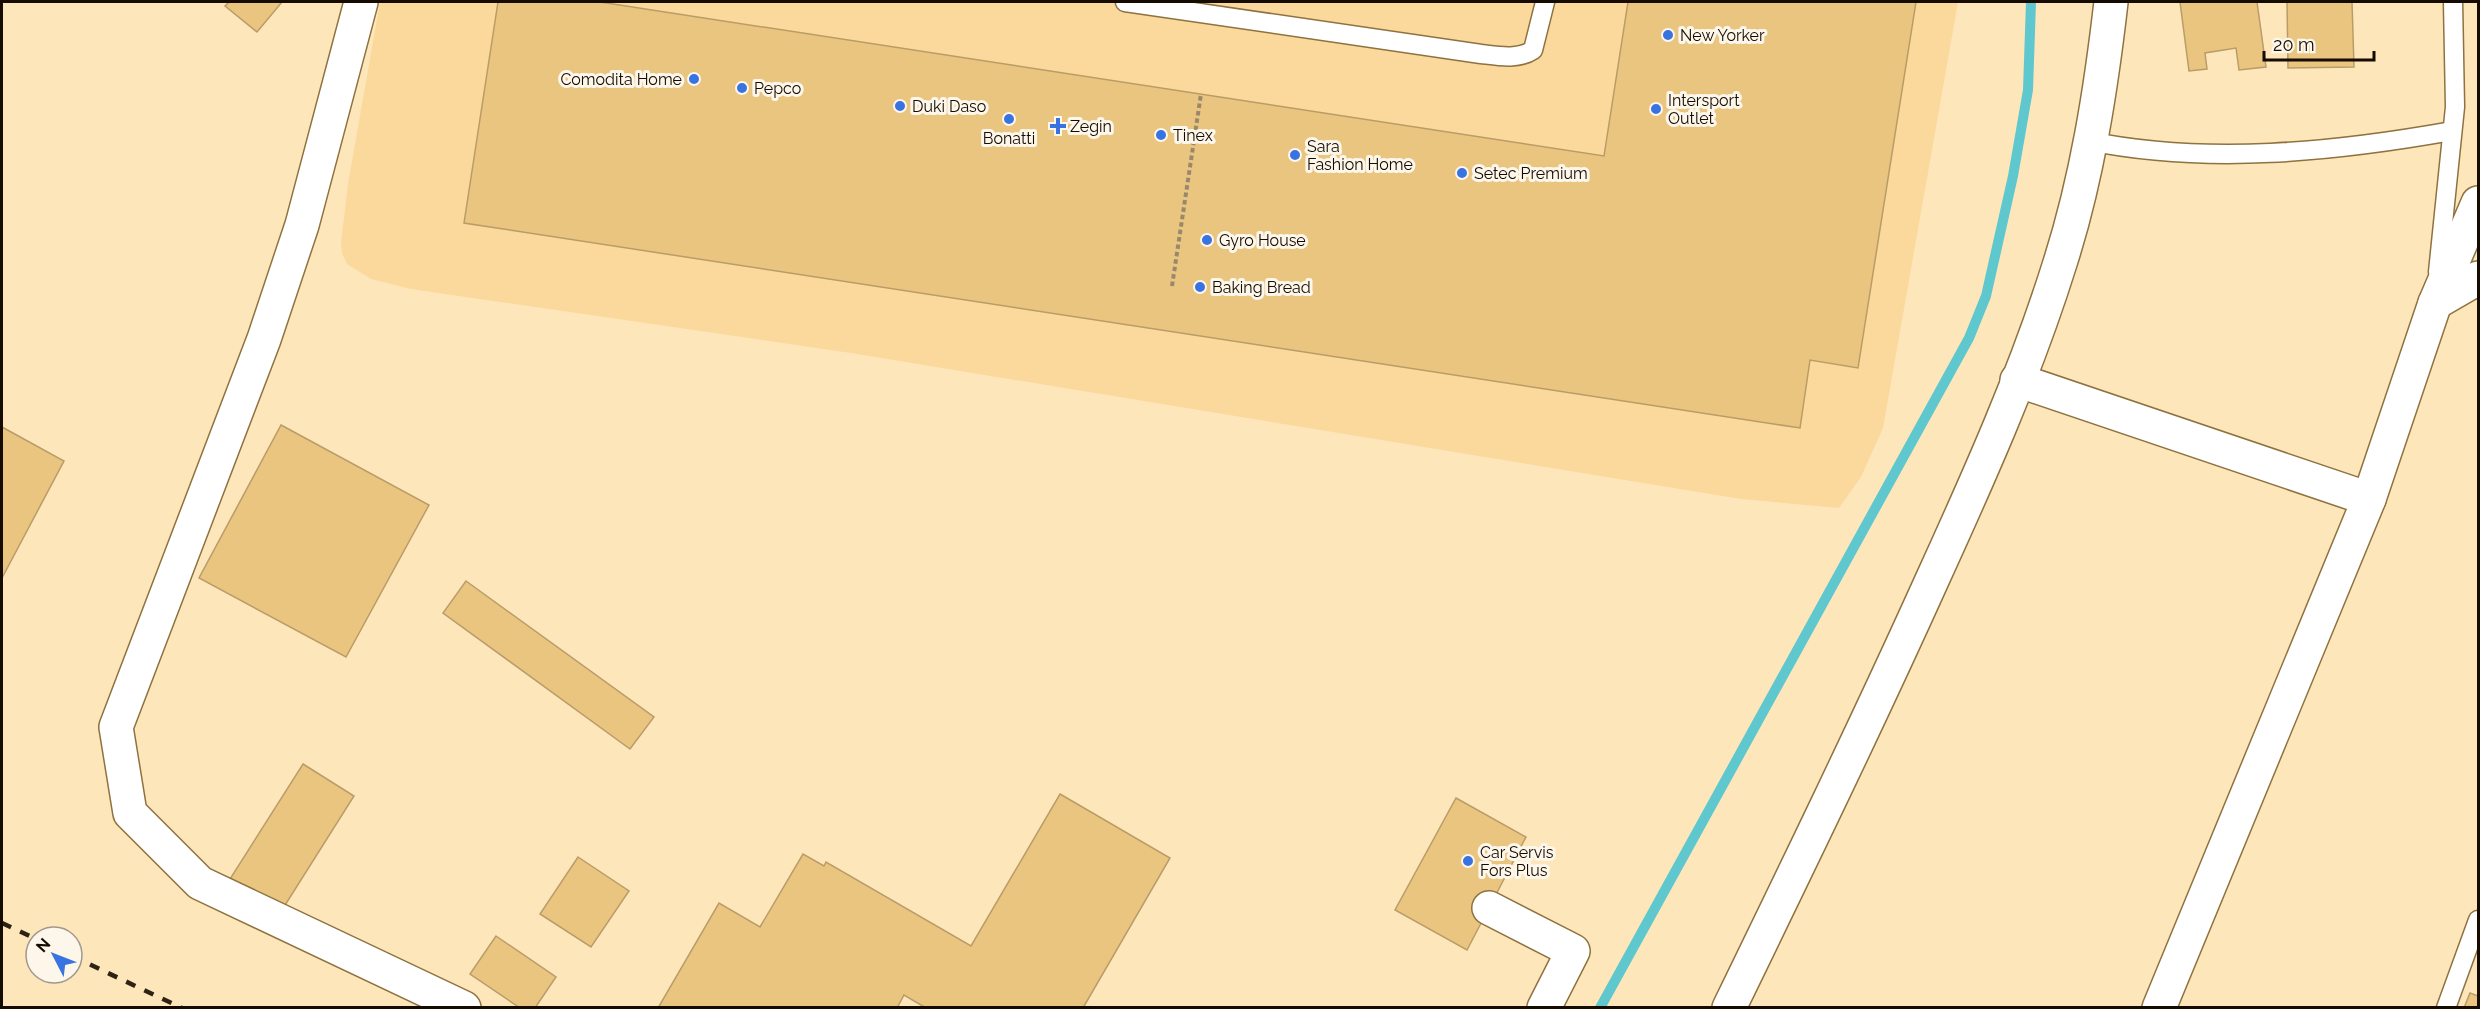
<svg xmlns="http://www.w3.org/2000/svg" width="2480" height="1009" viewBox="0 0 2480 1009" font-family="Raleway,sans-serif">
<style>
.built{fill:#fbd89b}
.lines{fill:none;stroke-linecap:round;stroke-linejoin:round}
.stream{stroke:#5fc7ce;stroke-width:10}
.building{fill:#eac580;stroke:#b99c68;stroke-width:1.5}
.service-casing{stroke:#8e723f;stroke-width:21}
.minor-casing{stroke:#8e723f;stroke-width:36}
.secondary-casing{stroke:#8e723f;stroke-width:36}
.path{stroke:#9a886b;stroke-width:4;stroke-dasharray:4.5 3;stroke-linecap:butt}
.service{stroke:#fff;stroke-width:18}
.minor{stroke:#fff;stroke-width:33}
.secondary{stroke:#fff;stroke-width:33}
.rail{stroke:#2e2214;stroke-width:4.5;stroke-dasharray:10 10;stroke-linecap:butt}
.poi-dot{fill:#3873e2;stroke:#fcf6eb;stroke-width:2}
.labels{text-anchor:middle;stroke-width:6;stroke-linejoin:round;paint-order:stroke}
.poi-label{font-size:16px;fill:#150b00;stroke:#fcf6eb;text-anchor:start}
</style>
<rect width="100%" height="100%" fill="#fee6bb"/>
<!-- built -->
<path class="built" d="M 380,2 L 1958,2 L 1883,428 L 1861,477 L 1839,508 L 1741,499 L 851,353 L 411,289 L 371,279 L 347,264 L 342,253 L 341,243 L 348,184 Z"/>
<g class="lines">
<!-- stream -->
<path class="stream" d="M 1600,1008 L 1969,338 L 1986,296 L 2013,176 L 2028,90 L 2031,2"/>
</g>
<!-- building -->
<g class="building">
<path d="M 229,2 L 282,2 L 257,32 L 225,6 Z"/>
<path d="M 498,2 L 600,2 L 1604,156 L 1628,2 L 1916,2 L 1858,368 L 1810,360 L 1800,428 L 464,223 Z"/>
<path d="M 2180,2 L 2257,2 L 2266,67 L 2239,70 L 2236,48 L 2205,53 L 2207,69 L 2189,71 Z"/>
<path d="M 2287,2 L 2352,2 L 2354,67 L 2288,68 Z"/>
<path d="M 281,425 L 429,505 L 346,657 L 199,578 Z"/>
<path d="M 2,427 L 64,461 L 2,578 Z"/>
<path d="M 466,581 L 654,717 L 630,749 L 443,613 Z"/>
<path d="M 303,764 L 354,796 L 282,910 L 230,879 Z"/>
<path d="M 1060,794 L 1170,858 L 1083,1008 L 926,1008 L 904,995 L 897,1008 L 658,1008 L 719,903 L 760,927 L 803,854 L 824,866 L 826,862 L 971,946 Z"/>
<path d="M 1456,798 L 1526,837 L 1467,950 L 1395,910 Z"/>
<path d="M 578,857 L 629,891 L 591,947 L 540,914 Z"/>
<path d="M 496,936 L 556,977 L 535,1008 L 520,1008 L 470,974 Z"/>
<path d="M 2470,993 L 2478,996 L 2478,1008 L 2464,1008 Z"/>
</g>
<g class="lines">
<defs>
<g id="service">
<path d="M 1125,2 L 1481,54 C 1498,56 1518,60 1533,50 L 1545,2"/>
<path d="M 2089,141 C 2207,165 2334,152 2452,131"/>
<path d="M 2438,272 L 2455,107 L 2453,2"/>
<path d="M 2446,1008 L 2478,920"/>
</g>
<g id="minor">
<path d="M 361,2 L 302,225 L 264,339 L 116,727 L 130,813 L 200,883 L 464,1008"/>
<path d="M 2435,303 L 2478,278"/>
<path d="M 2017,380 L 2369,499"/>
<path d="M 1489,908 L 1573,951 L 1544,1008"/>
<path d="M 2159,1008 L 2369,499 L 2435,303 L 2478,203"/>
</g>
<path id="secondary" d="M 1729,1008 C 1798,866 1867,724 1932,580 C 1979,477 2026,372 2060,263 C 2087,179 2101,89 2111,2"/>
</defs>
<!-- service casing -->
<use href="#service" class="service-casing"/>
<!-- minor casing -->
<use href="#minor" class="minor-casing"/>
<!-- secondary casing -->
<use href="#secondary" class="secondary-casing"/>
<!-- path -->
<path class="path" d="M 1172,286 L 1201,94"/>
<!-- service -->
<use href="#service" class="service"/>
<!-- minor -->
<use href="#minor" class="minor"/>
<!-- secondary -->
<use href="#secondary" class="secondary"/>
<!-- rail -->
<g class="rail">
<path d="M 2,923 L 36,939"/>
<path d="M 72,956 L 182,1008"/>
</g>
</g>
<!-- markers -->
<g class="poi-dot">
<circle cx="1668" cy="35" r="6"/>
<circle cx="694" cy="79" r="6"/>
<circle cx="742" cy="88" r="6"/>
<circle cx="900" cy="106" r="6"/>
<circle cx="1656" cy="109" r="6"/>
<circle cx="1009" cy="119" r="6"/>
<path d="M1055 117h6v6h6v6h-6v6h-6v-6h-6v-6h6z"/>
<circle cx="1161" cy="135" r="6"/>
<circle cx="1295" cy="155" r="6"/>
<circle cx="1462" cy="173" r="6"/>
<circle cx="1207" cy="240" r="6"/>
<circle cx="1200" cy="287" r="6"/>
<circle cx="1468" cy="861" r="6"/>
</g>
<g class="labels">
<!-- poi labels -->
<g class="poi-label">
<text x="1680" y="41">New Yorker</text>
<text x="682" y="85" text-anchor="end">Comodita Home</text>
<text x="754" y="94">Pepco</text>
<text x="1668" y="106">Intersport<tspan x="1668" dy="18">Outlet</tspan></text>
<text x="912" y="112">Duki Daso</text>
<text x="1070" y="132">Zegin</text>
<text x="1173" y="141">Tinex</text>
<text x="1009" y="144" text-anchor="middle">Bonatti</text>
<text x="1307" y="152">Sara<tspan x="1307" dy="18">Fashion Home</tspan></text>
<text x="1474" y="179">Setec Premium</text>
<text x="1219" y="246">Gyro House</text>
<text x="1212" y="293">Baking Bread</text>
<text x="1480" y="858">Car Servis<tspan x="1480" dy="18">Fors Plus</tspan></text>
</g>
</g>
<!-- border -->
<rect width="2480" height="1009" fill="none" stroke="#150b00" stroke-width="6"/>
<!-- north arrow -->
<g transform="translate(54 955) rotate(312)"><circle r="28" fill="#fcf6eb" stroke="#a0988d" stroke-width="1.5"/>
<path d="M0-4.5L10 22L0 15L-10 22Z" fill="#3873e2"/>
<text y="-9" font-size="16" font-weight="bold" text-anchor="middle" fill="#150b00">N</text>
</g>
<!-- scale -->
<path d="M2264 51v9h110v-9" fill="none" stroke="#150b00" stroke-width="3"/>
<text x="2273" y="51" font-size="18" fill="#150b00" stroke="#fcf6eb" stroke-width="4.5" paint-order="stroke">20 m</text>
</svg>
